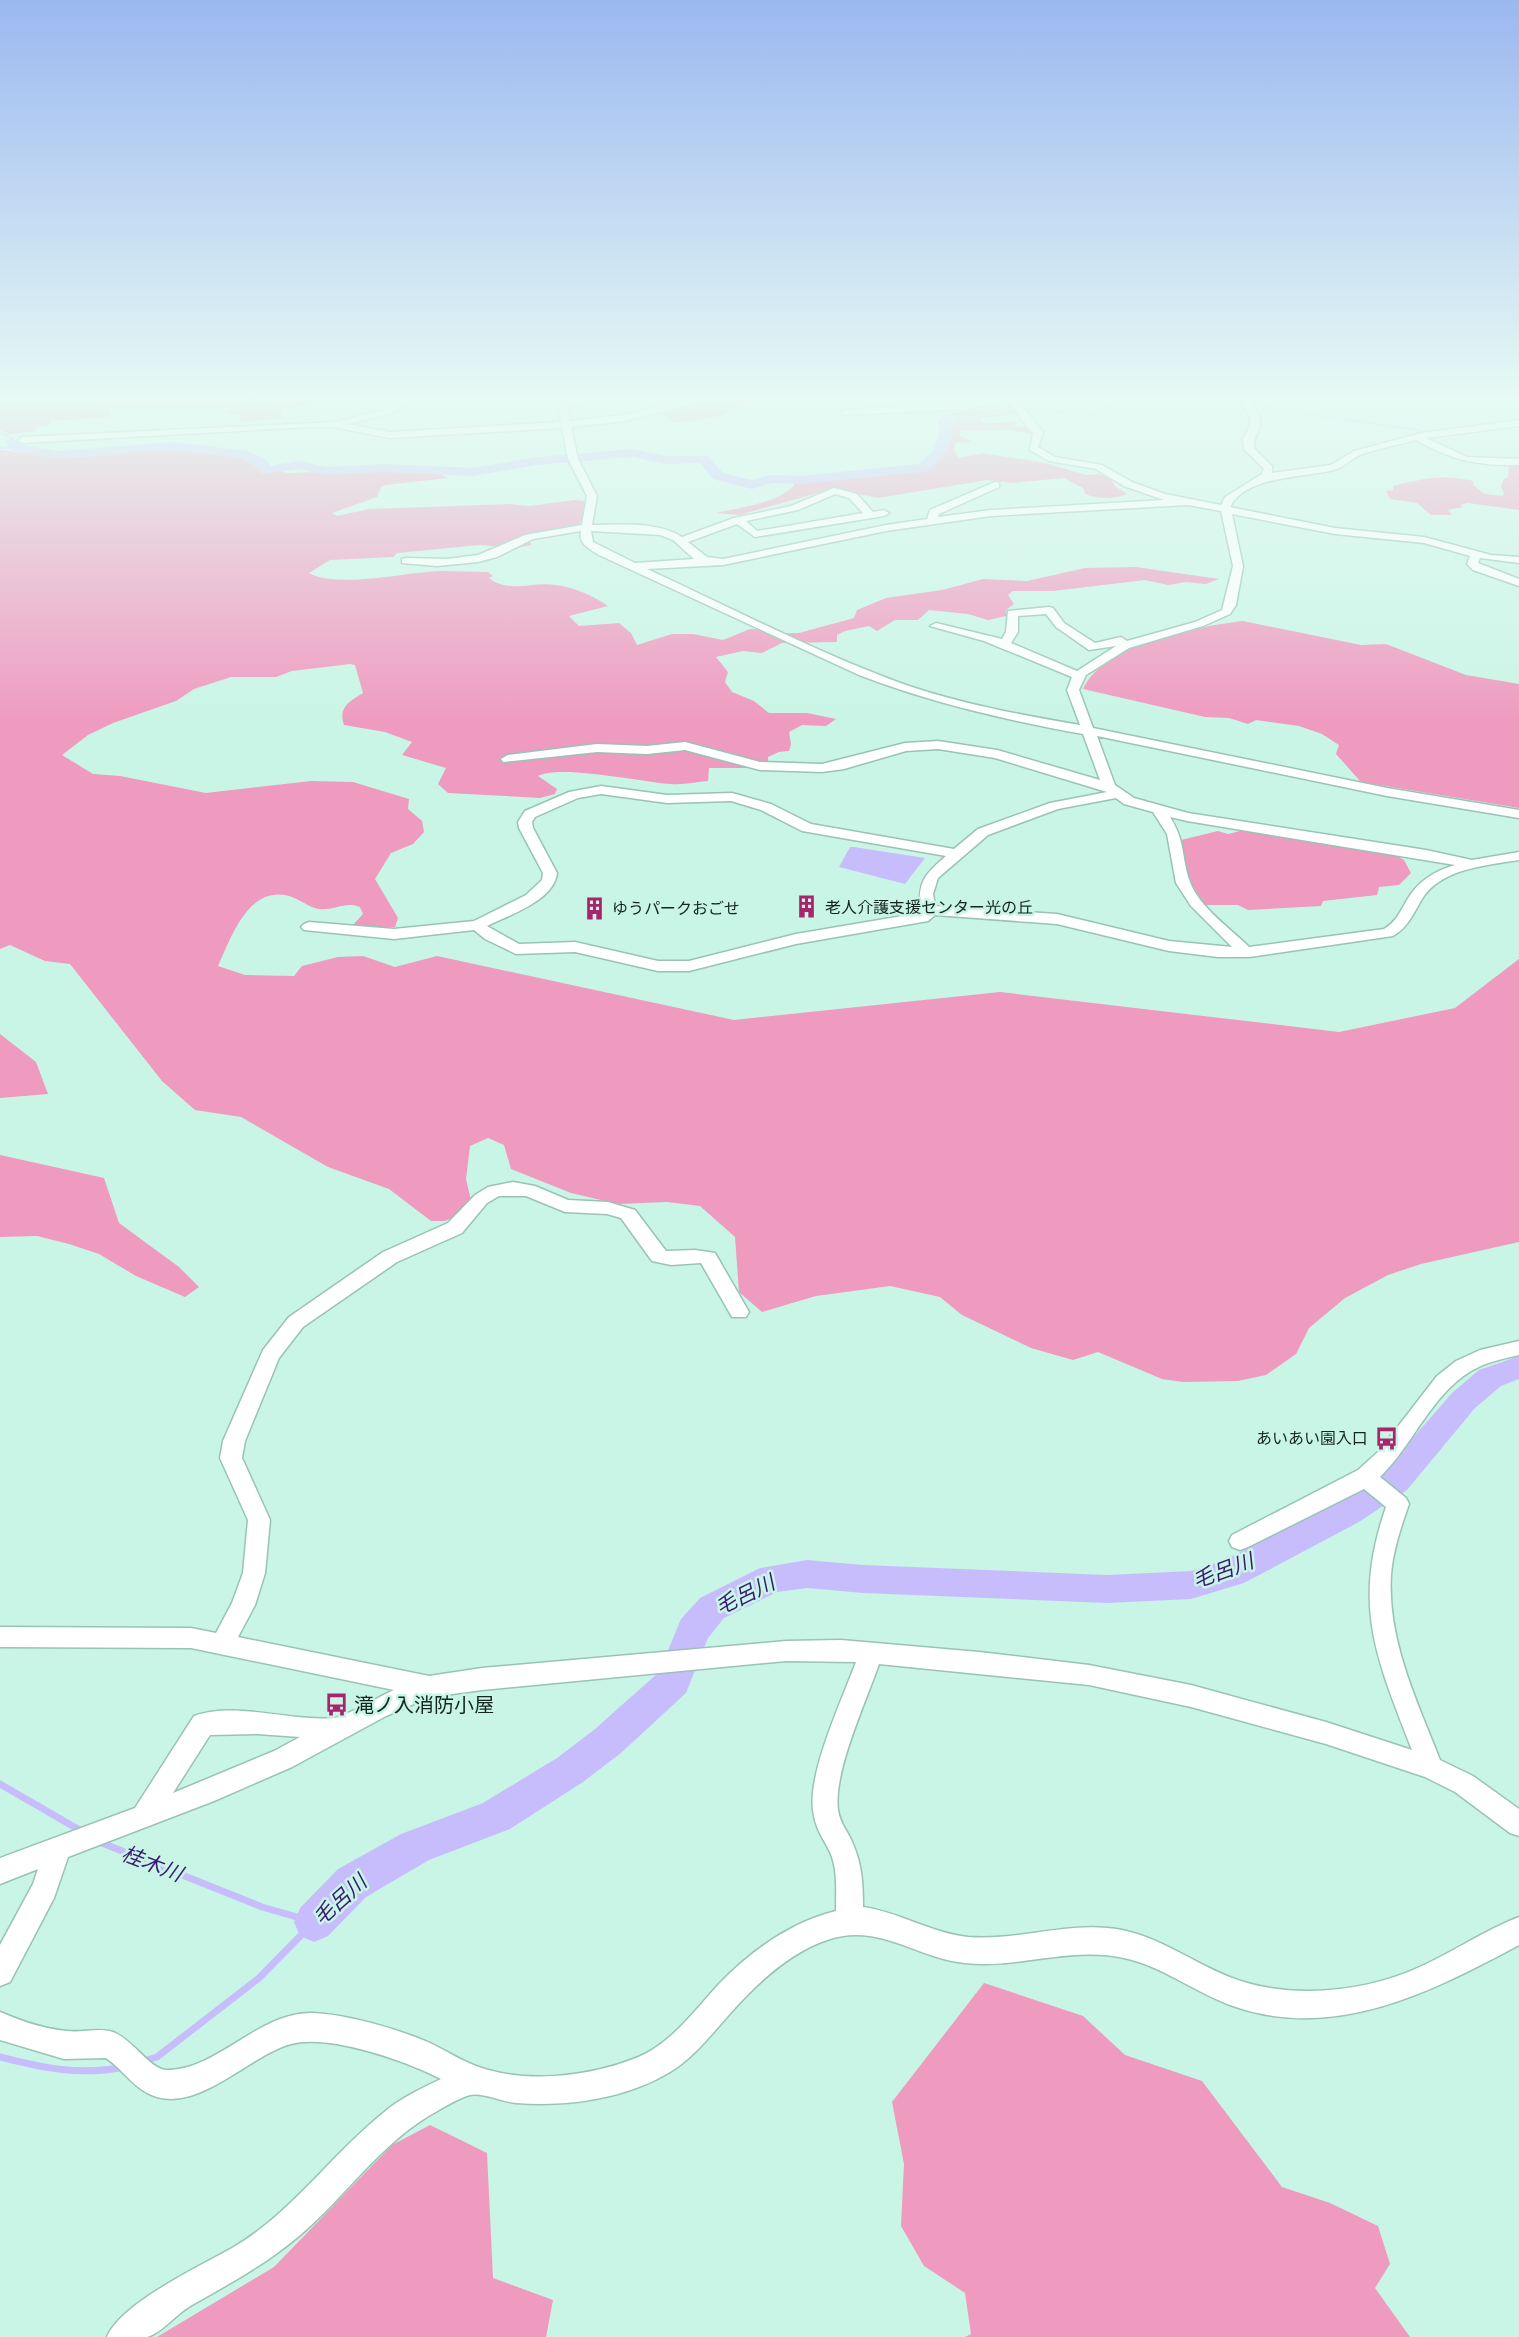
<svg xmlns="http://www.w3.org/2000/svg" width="1519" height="2337" viewBox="0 0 1519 2337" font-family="'DM Sans','Noto Sans JP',sans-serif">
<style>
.forest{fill:#ef9abf}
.water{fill:#c8bdfc}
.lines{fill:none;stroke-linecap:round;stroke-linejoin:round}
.stream-far1{stroke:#c8bdfc;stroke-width:2}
.stream{stroke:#c8bdfc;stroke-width:7}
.river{fill:#c8bdfc;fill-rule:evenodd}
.minor-casing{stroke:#98c3b5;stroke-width:3}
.minor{fill:#fff;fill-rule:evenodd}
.labels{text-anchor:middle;stroke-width:5;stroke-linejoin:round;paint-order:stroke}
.poi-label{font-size:16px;fill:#142520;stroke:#c9f5e6;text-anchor:start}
.near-poi-label{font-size:20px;fill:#142520;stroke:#c9f5e6;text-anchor:start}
.near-water-label{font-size:21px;font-style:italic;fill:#391a73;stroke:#c9f5e6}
</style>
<rect width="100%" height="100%" fill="#c9f5e6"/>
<!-- forest -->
<g class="forest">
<path d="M 0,397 L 342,397 L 281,410 L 284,418 L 239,422 L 240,415 L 228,414 L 229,408 L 109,409 L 110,417 L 51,421 L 50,425 L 34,428 L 37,431 L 9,434 L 0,430 Z"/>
<path d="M 733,397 L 778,397 L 741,404 L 718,417 L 675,423 L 662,414 Z"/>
<path d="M 1012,408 L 1031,408 L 1042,411 L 981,418 L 981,421 C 994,427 1005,419 1017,423 L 1014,425 L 1018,427 L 1028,426 L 1033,428 L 1033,434 L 1008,430 L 961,431 L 959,435 L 972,442 L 955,443 L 954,450 L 959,458 L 982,453 L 1046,463 L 1086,475 L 1098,474 L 1109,477 L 1115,486 L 1127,494 C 1115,500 1097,499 1085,494 L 1083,488 L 1064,478 L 1012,483 L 987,480 L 878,498 L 846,491 L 829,490 L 739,515 L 716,513 C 737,508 785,502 795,483 L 924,469 L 928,466 L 924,463 L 935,454 L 937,445 L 948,440 L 948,436 L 940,431 L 938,420 C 957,407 989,411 1012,408 Z"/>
<path d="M 163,448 L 240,454 L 286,473 L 380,470 L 440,474 L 448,478 L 385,485 L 381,487 L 377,497 L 332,513 L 337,516 L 369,509 L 509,504 L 529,506 L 575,500 L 585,501 L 584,517 L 579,524 L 530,540 L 531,545 L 517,548 L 480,545 L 397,553 L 393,557 L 330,560 L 309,573 C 339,589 406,572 441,571 C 457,571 472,572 488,572 L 493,576 L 489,578 C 509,594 533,581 556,585 C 575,588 592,595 608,606 L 569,616 L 579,626 L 619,623 L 631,633 L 637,645 L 672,634 L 693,634 L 723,640 L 750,629 L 760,629 L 767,634 L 799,633 L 854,618 L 857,610 L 886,598 L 942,590 L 983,579 L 1027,581 L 1085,568 L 1136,567 L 1219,579 L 1206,584 L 1186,582 L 1168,585 L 1145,580 L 1053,591 L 1013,591 L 1008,595 L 1014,604 L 1006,610 L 1006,616 L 988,620 L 968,614 L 929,610 L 918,620 L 895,620 L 877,631 L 869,626 L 845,631 L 837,635 L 837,642 L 782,643 L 762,653 L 743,651 L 716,657 L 728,672 L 725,682 L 732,692 L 754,701 L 769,713 L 807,713 L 836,719 L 826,726 L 802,725 L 789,732 L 791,744 L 789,751 L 779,752 L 768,757 L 768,768 L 709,768 L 708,781 C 696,782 683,785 671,784 C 642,782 559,764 538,776 L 557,789 L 555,794 L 540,798 L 448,793 L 438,784 L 446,768 L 402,755 L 412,742 L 385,732 L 344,725 C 338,707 349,702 363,693 L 355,665 L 350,664 L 292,671 L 276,677 L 231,677 L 194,689 L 176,701 L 113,723 L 88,735 L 62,755 L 93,774 L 120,776 L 206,793 L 311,781 L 353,782 L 409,799 L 408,809 L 422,821 L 424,832 L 413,844 L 391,853 L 375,879 L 398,918 L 395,927 L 378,927 L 368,933 L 351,927 L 363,914 L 360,907 C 345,900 330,913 315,908 C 305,905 297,897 285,895 C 247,889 231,938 218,966 L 245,975 L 294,976 L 302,966 L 338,957 L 363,956 L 395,967 L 437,956 L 734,1020 L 1000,992 L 1339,1032 L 1455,1008 L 1519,959 L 1519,1242 L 1421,1264 L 1388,1275 L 1345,1298 L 1309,1328 L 1296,1354 L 1266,1375 L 1238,1381 L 1183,1382 L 1162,1379 L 1098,1352 L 1073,1360 L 1031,1348 L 962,1315 L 940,1297 L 890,1286 L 816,1296 L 762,1312 L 739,1292 L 735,1237 L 700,1206 L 667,1202 L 618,1204 L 571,1193 L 511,1169 L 504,1145 L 488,1138 L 470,1146 L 466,1179 L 473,1209 L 445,1221 L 431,1221 L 389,1189 L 328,1167 L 241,1117 L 195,1110 L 162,1081 L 70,964 L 45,961 L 10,945 L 0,949 L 0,450 L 49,456 L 120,453 Z"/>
<path d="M 1519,465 L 1519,510 L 1468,503 L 1460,505 L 1463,507 L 1447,510 L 1452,514 L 1450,515 L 1431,515 L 1417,503 L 1390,499 L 1386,491 L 1393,490 L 1393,486 C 1424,478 1442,474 1474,481 L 1473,485 L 1485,494 L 1502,496 L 1504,494 L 1501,486 L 1504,479 L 1508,477 L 1509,466 Z"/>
<path d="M 1243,621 L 1361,645 L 1386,644 L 1466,675 L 1519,684 L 1519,808 L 1361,782 L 1336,754 L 1339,745 L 1322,734 L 1299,726 L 1256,720 L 1248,724 L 1229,718 L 1205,717 L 1083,689 C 1106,642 1195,627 1243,621 Z"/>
<path d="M 1218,831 L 1228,834 L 1240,831 L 1323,841 L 1392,853 L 1404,860 L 1411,873 L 1399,885 L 1379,887 L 1377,895 L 1323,901 L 1321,906 L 1248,910 L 1238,905 L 1205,905 L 1184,874 L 1181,840 Z"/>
<path d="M 0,1034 L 36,1062 L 48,1094 L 0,1098 Z"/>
<path d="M 0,1155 L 104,1178 L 119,1223 L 179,1267 L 199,1287 L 185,1297 L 136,1276 L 99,1254 L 69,1244 L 37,1236 L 0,1237 Z"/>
<path d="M 984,1983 L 1083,2016 L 1125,2055 L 1202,2081 L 1282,2187 L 1330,2203 L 1378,2226 L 1390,2264 L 1375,2288 L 1410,2337 L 965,2337 L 971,2334 L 965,2293 L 924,2266 L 901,2226 L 904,2164 L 892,2102 Z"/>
<path d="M 430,2125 L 487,2153 L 493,2278 L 553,2300 L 546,2337 L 157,2337 L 274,2267 L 392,2145 Z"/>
</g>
<!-- water -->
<path class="water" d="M 850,847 L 854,847 L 925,858 L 905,884 L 839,867 Z"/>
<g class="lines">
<!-- stream-far1 -->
<g class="stream-far1">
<path d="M 954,418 L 1025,410 L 1094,414 L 1106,410 L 1116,401 L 1192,403 L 1212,398 L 1237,398 L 1284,411 L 1418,430 L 1441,446"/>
<path d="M 0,433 L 12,438 L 12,442"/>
<path d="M 0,448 L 17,448"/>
</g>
<!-- stream -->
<g class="stream">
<path d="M 0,1784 L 83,1832"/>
<path d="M 97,1841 L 262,1907 L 314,1922 L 259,1978 L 157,2057 L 143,2061"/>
<path d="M 0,2057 C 42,2068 81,2076 124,2067"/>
</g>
<!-- river -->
<g class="river">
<path d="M 954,414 L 961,418 L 952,424 L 952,438 L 946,453 L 928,471 L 923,472 L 801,484 L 772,483 L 752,489 L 713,479 L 700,463 L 666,464 L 633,457 L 537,465 L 473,476 L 384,472 L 327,475 L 298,469 L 262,474 C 244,448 201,458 174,450 L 58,459 L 12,451 L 5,442 L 12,438 L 22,445 L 58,451 L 174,442 L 248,451 L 266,459 L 271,466 L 298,461 L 327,467 L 384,464 L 473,468 L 537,457 L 633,449 L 666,456 L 708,456 L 723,473 L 752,480 L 771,475 L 801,476 L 919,464 L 933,451 L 938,438 L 940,419 Z"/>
<path d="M 1519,1356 L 1519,1379 L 1501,1386 L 1475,1408 L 1407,1490 L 1359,1522 L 1244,1583 L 1191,1599 L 1107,1603 L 863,1593 L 807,1588 L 777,1592 L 724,1618 L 708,1638 L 686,1693 L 621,1753 L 583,1782 L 510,1829 L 429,1860 L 366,1897 L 328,1936 L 314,1942 L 300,1936 L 294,1922 L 300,1908 L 338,1869 L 401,1834 L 483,1803 L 557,1758 L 595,1729 L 659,1672 L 681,1619 L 700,1598 L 760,1568 L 807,1560 L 863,1565 L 1107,1575 L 1191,1571 L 1223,1561 L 1335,1504 L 1383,1472 L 1453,1392 L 1479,1370 Z"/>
</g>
<defs>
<g id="minor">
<path d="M 408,397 L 419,397 L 389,414 L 347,424 L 390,432 L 561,422 L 557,397 L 565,397 L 566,401 L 618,397 L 567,406 L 570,421 L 624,415 L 704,397 L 721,397 L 624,421 L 571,427 L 578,459 L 597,496 L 592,525 C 621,525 657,521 682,537 L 734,518 L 791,506 L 834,488 L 857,494 L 873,512 L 884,510 L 889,513 L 884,516 L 755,537 L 737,524 L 688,542 L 707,557 L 723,559 L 886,525 L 927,519 L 930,510 L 995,482 L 999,483 L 999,487 L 939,514 L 938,517 L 991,510 L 1164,500 L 1124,486 L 1096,469 L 1049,461 L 1030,450 L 1033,433 C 1022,422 1017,411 1005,401 L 966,409 L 843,415 L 841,413 L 846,410 L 966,403 L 997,397 L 1016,397 L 1013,399 C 1026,408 1032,420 1043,432 L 1038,447 L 1055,457 L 1102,465 L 1132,482 L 1165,494 L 1221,505 L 1225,497 L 1262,474 L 1264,469 L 1244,449 L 1243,439 L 1250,426 L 1250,417 L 1240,397 L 1249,397 C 1253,405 1261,415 1260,425 C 1258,434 1253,438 1254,448 L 1272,466 L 1272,473 L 1331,465 L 1354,451 L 1421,433 L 1519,420 L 1519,426 L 1426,438 L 1467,457 L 1519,459 L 1519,465 C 1479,466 1450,460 1416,440 C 1398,445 1380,448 1362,454 C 1352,458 1345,467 1334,470 C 1304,478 1246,475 1230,507 L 1335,528 L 1424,537 L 1491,555 L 1519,557 L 1519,563 L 1480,558 L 1478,563 L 1519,579 L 1519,586 L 1473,570 L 1467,564 L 1470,556 L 1424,543 L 1335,534 L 1232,514 L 1243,566 L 1236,605 L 1230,614 L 1203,626 L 1129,648 L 1086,675 L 1079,690 L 1093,728 L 1387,788 L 1519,810 L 1519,818 L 1387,796 L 1097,736 L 1115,785 L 1134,798 L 1188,813 L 1426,850 L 1472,860 L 1519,852 L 1519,860 C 1489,865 1444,868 1424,896 C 1414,911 1410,926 1393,936 L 1249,957 L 1218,957 L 1169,951 L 1057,924 L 935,915 L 928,921 L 796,944 L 689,971 L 658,971 L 575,952 L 516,954 L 485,939 L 474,930 L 394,939 L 304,930 L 301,927 L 304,924 L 309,922 L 394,929 L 474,921 L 526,895 L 542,880 L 543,873 L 519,828 L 518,822 L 525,811 L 569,792 L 601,786 L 667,795 L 732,793 L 771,804 L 811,824 L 954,849 L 978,829 L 1050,803 L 1107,792 L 995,758 L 938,749 L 906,751 L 844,769 L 822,772 L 760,770 L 685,750 L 647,754 L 597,752 L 503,762 L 501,759 L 508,755 L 597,744 L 647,746 L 685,742 L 760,762 L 822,764 L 905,743 L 938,741 L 997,750 L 1100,780 L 1083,734 C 1006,720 932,703 859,675 L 599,555 C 590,549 578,544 581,531 L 533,539 L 497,557 L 478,562 L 437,566 L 402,563 L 402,559 L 406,558 L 447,559 L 478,555 L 525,535 L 582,525 L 587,496 L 568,459 L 562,428 L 390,438 L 334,427 L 309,427 L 23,443 L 18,440 L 23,437 L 337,422 L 383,410 ZM 835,494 L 849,498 L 863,513 L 757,531 L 746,521 L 798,510 ZM 1188,505 L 1221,511 L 1233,566 L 1222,610 L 1195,622 L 1127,641 L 1121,637 L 1095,643 L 1064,623 L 1053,608 L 1049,607 L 1008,611 L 1006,632 L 1002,639 L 936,623 L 930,626 L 984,641 L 1072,677 L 1067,690 L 1080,725 C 1021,715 962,704 906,685 C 817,653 732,608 647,569 L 723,565 L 886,531 L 991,516 ZM 591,531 L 660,535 L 673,540 L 694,559 L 635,563 L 593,542 ZM 1046,614 L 1056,627 L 1089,650 L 1116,646 L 1077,671 L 1011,643 L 1018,632 L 1018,616 ZM 601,794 L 667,803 L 731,801 L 761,810 L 802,831 L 946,856 C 923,876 918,882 920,913 L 796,934 L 689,961 L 658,961 L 575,942 L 519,944 L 487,926 C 509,915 554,901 557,873 L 533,828 L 532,822 L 535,817 L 578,798 ZM 1116,798 L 1124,804 L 1153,812 L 1167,834 L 1176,883 L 1191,906 L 1232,947 L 1169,941 L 1057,914 L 935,906 L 933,894 L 938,878 L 988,835 L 1058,809 ZM 1170,817 L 1187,821 L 1455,865 C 1434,871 1418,881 1407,900 C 1400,912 1396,922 1384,929 L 1249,947 C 1231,929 1199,907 1190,882 C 1181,857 1186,842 1170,817 Z"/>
<path d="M 513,1182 L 535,1186 L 568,1200 L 608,1202 L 635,1210 L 666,1251 L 695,1250 L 715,1253 L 749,1312 L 746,1317 L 732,1317 L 701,1263 L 671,1265 L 652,1261 L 621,1218 L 607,1214 L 565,1212 L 526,1196 L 499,1196 L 487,1203 L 462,1233 L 397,1262 L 303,1327 L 279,1358 L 245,1441 L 242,1458 L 270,1520 L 265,1573 L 255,1605 L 238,1637 L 429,1676 L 482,1668 L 786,1641 L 841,1640 L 979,1652 L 1089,1665 L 1191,1685 L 1326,1722 L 1412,1750 C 1376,1657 1352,1606 1386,1507 L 1364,1489 L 1248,1547 L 1240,1550 L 1232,1547 L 1229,1541 L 1232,1535 L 1358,1470 L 1379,1451 L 1437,1376 L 1456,1361 L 1480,1350 L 1519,1341 L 1519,1355 C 1502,1359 1486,1362 1471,1371 C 1431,1395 1413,1445 1380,1477 L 1406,1498 L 1409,1504 C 1401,1527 1393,1550 1391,1575 C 1387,1640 1417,1701 1440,1760 L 1473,1776 L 1519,1809 L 1519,1836 L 1510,1833 L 1455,1792 L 1425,1777 L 1326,1744 L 1191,1707 L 1089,1685 L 879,1664 C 866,1702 833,1772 838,1810 C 840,1824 848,1831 853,1844 C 862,1865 863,1884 863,1907 C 899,1912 931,1933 968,1937 C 1020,1941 1071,1920 1122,1930 C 1166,1939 1201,1969 1244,1982 C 1300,1999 1368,1991 1422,1966 C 1455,1951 1485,1930 1519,1917 L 1519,1945 C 1431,1992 1335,2042 1233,2006 C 1196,1993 1162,1966 1124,1958 C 1071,1946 1018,1969 965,1963 C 916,1958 878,1922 827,1940 C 788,1953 754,1986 727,2017 C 710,2036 693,2058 670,2072 C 625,2099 567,2107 516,2103 C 503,2102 482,2092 470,2095 C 456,2099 439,2110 427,2117 C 377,2148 343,2199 299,2236 C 266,2264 229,2284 192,2305 C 177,2313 162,2333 147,2337 C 136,2337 119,2337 107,2337 C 121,2303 199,2267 232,2248 C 291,2214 330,2156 382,2114 C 399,2099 420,2089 441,2079 C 406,2061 330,2034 291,2044 C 250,2055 202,2110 157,2097 C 134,2090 125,2071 106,2058 L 64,2059 L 0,2040 L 0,2012 C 21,2021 44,2029 67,2031 C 83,2033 98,2027 113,2032 C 132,2039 150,2069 166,2070 C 217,2071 258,2012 312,2013 C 346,2014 398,2029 430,2043 C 445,2050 460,2060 476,2066 C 524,2084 589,2077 636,2058 C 671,2044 694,2011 719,1984 C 751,1951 791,1922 836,1911 C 836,1891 838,1870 830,1852 C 822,1836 815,1828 813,1810 C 808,1772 842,1700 856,1662 L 786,1661 L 482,1690 L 430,1697 L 386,1716 L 292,1767 L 214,1801 L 68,1857 L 54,1898 L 10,1982 L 0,1986 L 0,1945 L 33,1884 L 38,1869 L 0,1884 L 0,1858 L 135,1808 L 194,1716 C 235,1701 292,1722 334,1718 C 345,1717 380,1696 394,1690 L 191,1648 L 0,1647 L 0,1627 L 191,1628 L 216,1633 L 232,1603 L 243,1573 L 248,1520 L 220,1458 L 223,1441 L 263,1350 L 289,1317 L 383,1252 L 448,1223 L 475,1195 L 488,1187 ZM 257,1734 L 300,1737 L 274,1751 L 173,1793 L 210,1735 Z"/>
</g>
</defs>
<!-- minor casing -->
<use href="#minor" class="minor-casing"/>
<!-- minor -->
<use href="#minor" class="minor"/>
</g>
<!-- sky -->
<linearGradient id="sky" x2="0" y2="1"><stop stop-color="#9bb8f0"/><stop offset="0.55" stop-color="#e7faf4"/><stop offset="1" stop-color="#e7faf4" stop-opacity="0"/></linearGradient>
<rect width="1519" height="724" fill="url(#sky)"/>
<!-- icons -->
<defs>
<symbol id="building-bare" viewBox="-9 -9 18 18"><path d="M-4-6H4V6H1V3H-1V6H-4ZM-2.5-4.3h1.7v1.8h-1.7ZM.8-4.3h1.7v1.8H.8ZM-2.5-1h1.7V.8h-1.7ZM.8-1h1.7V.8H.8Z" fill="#a9236d" stroke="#c9f5e6" stroke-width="2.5" paint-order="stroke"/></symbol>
<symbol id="bus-bare" viewBox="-9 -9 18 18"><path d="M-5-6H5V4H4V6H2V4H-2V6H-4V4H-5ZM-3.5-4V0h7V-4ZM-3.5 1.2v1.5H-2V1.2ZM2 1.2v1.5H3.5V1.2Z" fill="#a9236d" stroke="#c9f5e6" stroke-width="2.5" paint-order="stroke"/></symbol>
</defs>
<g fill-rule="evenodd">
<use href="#building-bare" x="790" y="890" width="33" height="33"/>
<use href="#building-bare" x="578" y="892" width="33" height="33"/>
<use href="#bus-bare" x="1370" y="1422" width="33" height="33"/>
<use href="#bus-bare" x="320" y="1688" width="33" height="33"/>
</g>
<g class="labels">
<!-- poi labels -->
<g class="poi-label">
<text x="825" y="913">老人介護支援センター光の丘</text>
<text x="612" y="914">ゆうパークおごせ</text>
<text x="1368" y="1444" text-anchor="end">あいあい園入口</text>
</g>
<!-- near-poi labels -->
<g class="near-poi-label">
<text x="354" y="1712">滝ノ入消防小屋</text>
</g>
<!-- near-water labels -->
<g class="near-water-label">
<text transform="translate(1223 1571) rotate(-20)" y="7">毛呂川</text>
<text transform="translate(745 1595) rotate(-26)" y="7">毛呂川</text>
<text transform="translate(152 1864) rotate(21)" y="7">桂木川</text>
<text transform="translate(340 1900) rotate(-42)" y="7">毛呂川</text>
</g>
</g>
</svg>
